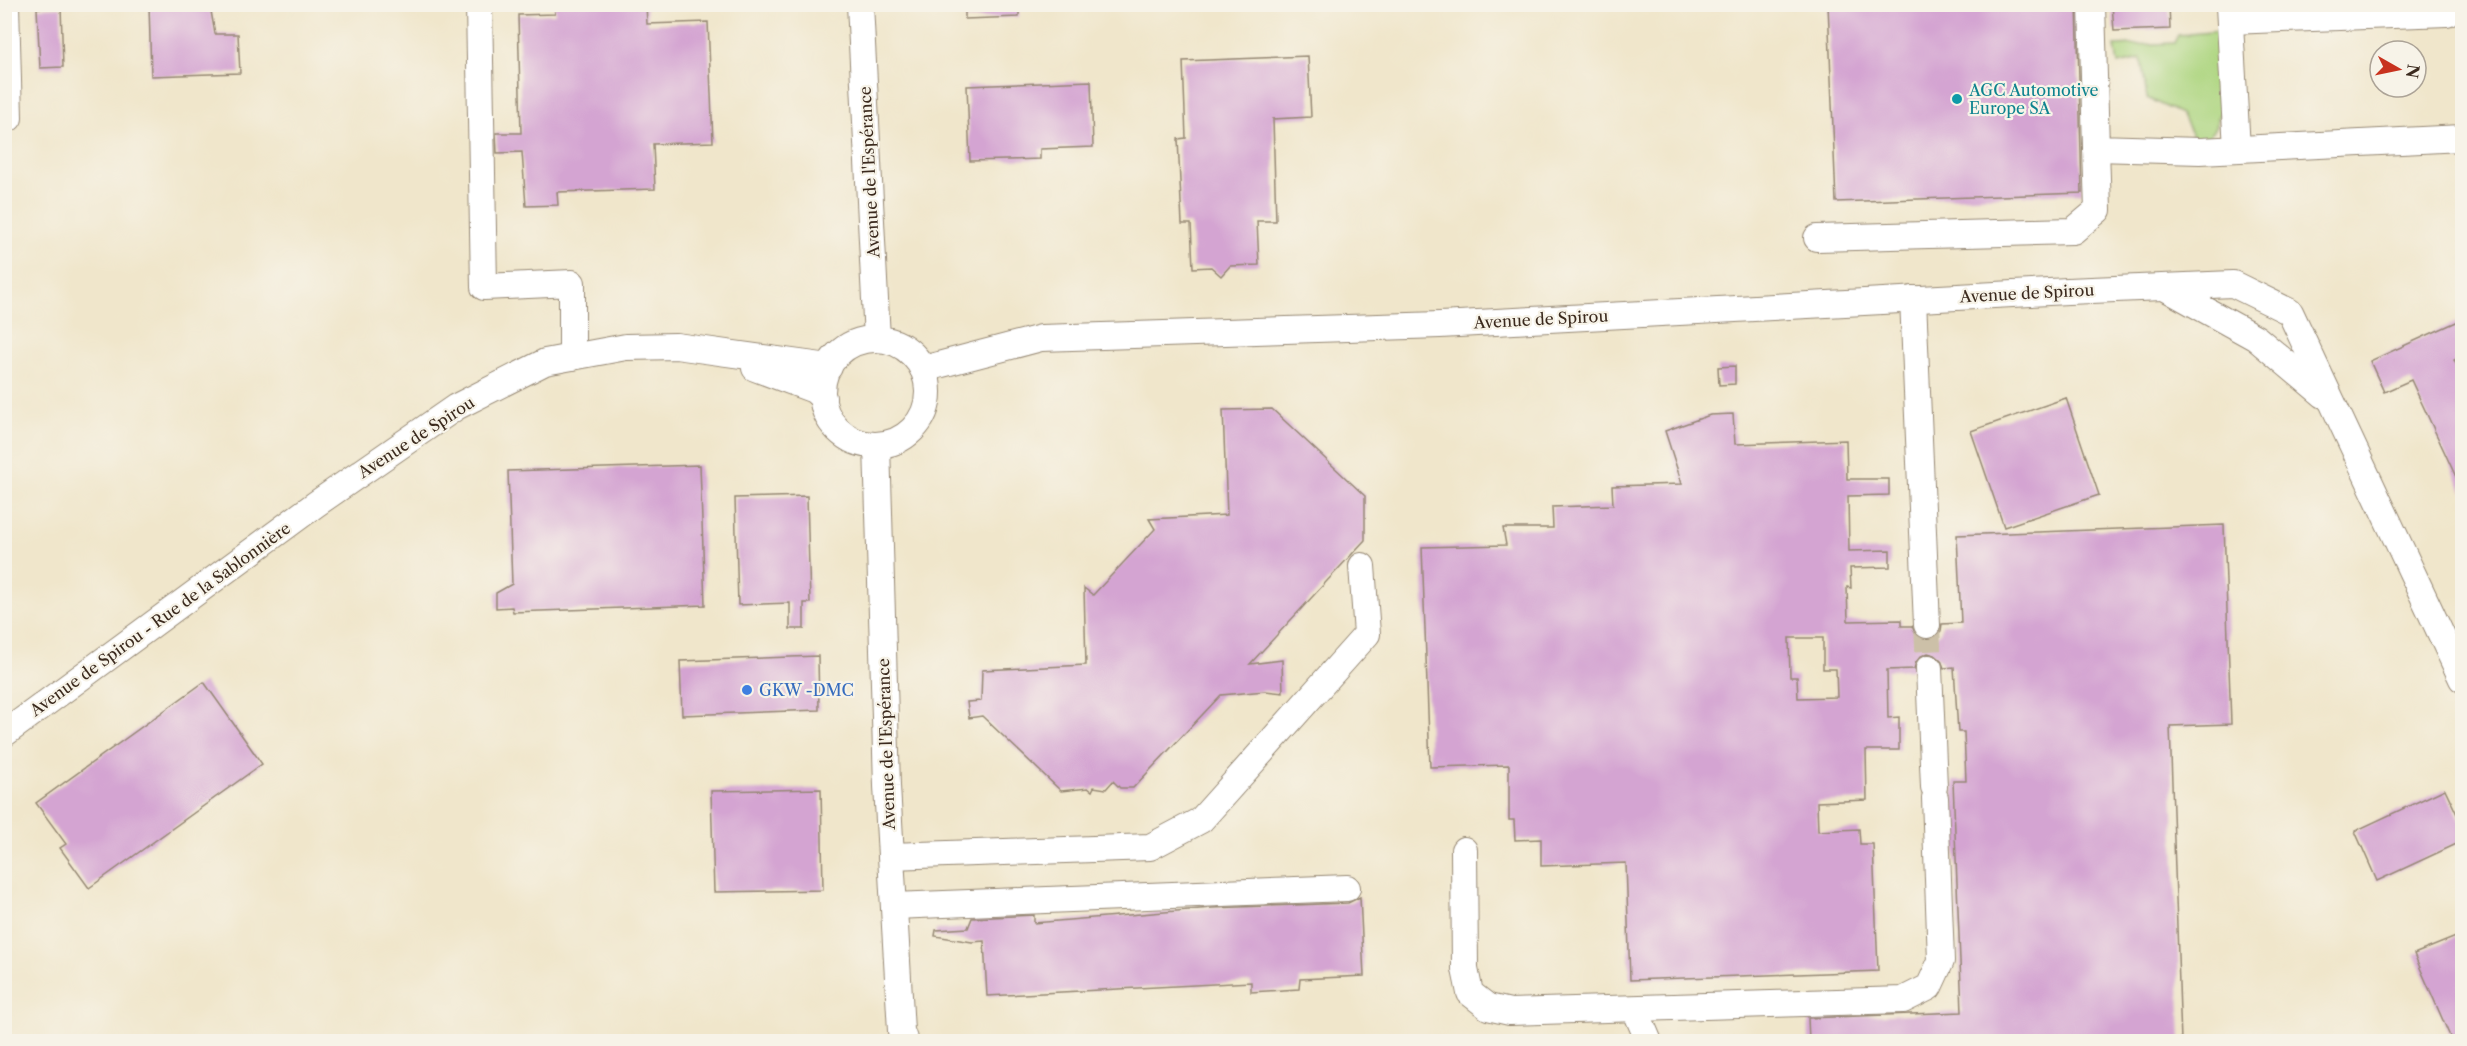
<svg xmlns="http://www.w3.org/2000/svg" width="2467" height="1046" viewBox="0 0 2467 1046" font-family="'Libre Caslon Text',serif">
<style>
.green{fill:#aed681;stroke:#748050;stroke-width:1.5}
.building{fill:#d4a4d2;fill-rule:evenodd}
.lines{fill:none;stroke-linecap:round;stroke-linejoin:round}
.minor-tunnel{stroke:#ccc0a8;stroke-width:26;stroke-dasharray:26 13;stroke-linecap:butt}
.minor-casing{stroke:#968874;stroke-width:28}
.minor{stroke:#fff;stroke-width:26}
.culture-dot{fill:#0f9aa8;stroke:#f7f3e8;stroke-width:2}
.shop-dot{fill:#3f7fe0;stroke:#f7f3e8;stroke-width:2}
.labels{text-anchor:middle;stroke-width:4.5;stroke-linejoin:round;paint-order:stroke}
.culture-label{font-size:16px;fill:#0d838f;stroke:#f7f3e8;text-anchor:start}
.street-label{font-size:16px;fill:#3b2a1e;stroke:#f7f3e8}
.shop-label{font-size:16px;fill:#366cbe;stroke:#f7f3e8;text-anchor:start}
</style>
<rect width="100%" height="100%" fill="#f7f3e8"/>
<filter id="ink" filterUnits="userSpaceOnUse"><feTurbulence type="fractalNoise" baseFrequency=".0167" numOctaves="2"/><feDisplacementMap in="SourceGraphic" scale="12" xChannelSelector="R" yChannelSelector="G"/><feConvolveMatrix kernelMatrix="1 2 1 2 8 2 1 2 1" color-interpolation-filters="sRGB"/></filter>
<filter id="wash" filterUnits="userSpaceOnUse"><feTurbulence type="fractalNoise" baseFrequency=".008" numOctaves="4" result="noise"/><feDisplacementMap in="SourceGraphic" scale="24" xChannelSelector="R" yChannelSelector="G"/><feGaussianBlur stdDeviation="1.35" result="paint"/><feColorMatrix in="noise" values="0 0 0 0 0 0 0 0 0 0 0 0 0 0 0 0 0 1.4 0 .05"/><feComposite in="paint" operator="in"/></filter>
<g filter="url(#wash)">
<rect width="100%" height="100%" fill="#f0e6cb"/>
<!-- green -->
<path class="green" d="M 2222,31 L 2225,102 L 2214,129 L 2200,151 L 2181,114 L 2147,98 L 2141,59 L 2118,64 L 2115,46 L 2174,43 L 2178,35 Z"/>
<g id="blocks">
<!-- building -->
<g class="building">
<path d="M 149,4 L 208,4 L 208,11 L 211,11 L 215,34 L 238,34 L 240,73 L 151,76 Z"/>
<path d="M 554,4 L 646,4 L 647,24 L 708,22 L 713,142 L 653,144 L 655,189 L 557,192 L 558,205 L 526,206 L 522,152 L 497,153 L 496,133 L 521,133 L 518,15 L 555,14 Z"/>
<path d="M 965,4 L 1019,4 L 1019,17 L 965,19 Z"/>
<path d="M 1828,4 L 2077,4 L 2082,193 L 1836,202 Z"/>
<path d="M 2112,4 L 2169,4 L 2170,29 L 2114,31 Z"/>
<path d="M 61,7 L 63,67 L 40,68 L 37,8 Z"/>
<path d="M 1308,56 L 1311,117 L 1273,119 L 1276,221 L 1257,221 L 1259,265 L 1230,266 L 1221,276 L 1211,267 L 1193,268 L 1191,224 L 1182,224 L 1178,139 L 1186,138 L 1183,61 Z"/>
<path d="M 1091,81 L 1093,147 L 1040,149 L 1040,159 L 970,161 L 967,86 Z"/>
<path d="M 2463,319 L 2463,356 L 2454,360 L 2463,378 L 2463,492 L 2411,380 L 2384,392 L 2370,361 Z"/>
<path d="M 1735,366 L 1735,384 L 1719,385 L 1718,367 Z"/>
<path d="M 2066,398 L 2099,495 L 2004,527 L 1971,431 Z"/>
<path d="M 1272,409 L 1365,496 L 1365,540 L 1250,664 L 1282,660 L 1283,693 L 1265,691 L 1221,695 L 1133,788 L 1120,788 L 1113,781 L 1106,789 L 1094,787 L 1092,791 L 1088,788 L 1061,791 L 982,716 L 969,718 L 967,702 L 981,701 L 982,670 L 1086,665 L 1084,588 L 1093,595 L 1155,529 L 1149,519 L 1227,515 L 1223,410 Z"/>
<path d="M 1733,414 L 1735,444 L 1846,440 L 1847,479 L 1889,479 L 1889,495 L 1848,496 L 1849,551 L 1890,550 L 1890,567 L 1850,568 L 1851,588 L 1847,587 L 1848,621 L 1901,620 L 1901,626 L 1912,626 L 1915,633 L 1921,639 L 1928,640 L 1935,637 L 1941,631 L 1942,624 L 1961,623 L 1957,535 L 2224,525 L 2231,724 L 2170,726 L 2181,1041 L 1809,1041 L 1808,1018 L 1962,1012 L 1953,781 L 1966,781 L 1964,732 L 1958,732 L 1954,667 L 1944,668 L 1941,660 L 1935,655 L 1928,653 L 1921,656 L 1916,662 L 1914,669 L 1887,670 L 1888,718 L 1899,717 L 1899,750 L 1866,750 L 1867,800 L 1817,802 L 1818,831 L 1859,829 L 1860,844 L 1873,844 L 1878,971 L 1630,980 L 1626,863 L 1541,866 L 1541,839 L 1515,840 L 1514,820 L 1509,820 L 1509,765 L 1430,767 L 1422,547 L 1506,545 L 1503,528 L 1553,528 L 1552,507 L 1613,505 L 1612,486 L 1682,484 L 1665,431 L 1710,415 ZM 1789,638 L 1823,638 L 1823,669 L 1836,669 L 1837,697 L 1798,698 L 1797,677 L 1790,677 Z"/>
<path d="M 700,465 L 705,605 L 513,612 L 512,607 L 496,608 L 496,593 L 512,584 L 508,471 Z"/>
<path d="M 807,496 L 810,603 L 804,603 L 804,629 L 790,629 L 790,603 L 738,605 L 735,498 Z"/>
<path d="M 818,656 L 819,710 L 682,715 L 680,661 Z"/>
<path d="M 204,682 L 262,764 L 89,888 L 60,848 L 66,844 L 36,803 Z"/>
<path d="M 821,789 L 823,890 L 714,892 L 711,791 Z"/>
<path d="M 2445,789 L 2463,827 L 2463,841 L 2377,881 L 2355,831 Z"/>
<path d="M 1360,897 L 1364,976 L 1300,979 L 1299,989 L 1251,992 L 1251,982 L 987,996 L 984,941 L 972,942 L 935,936 L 936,930 L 968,928 L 972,918 L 1034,915 L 1034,923 L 1212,908 L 1348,903 Z"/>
<path d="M 2463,934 L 2463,1041 L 2452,1041 L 2414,954 Z"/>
</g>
</g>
</g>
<g filter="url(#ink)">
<use href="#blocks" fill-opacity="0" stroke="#968874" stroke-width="1.5"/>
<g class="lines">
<!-- minor-tunnel -->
<path class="minor-tunnel" d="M 1927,625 L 1929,668"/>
<defs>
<g id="minor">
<path d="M 6,4 L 9,118"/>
<path d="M 479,4 L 484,287 L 572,283 L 572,357"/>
<path d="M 860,4 L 877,339"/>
<path d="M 2092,4 L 2096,148 L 2200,151 L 2462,138"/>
<path d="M 2229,6 L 2237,149"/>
<path d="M 2230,21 L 2447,13"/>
<path d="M 1817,238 L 2073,231 L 2098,210 L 2096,148"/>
<path d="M 2164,287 L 2256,338 L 2324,395"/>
<path d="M 1913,299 L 1927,625"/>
<circle cx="875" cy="392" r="53"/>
<path d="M 755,368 L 814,390 L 823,398"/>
<path d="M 923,369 L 1041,338 L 1440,325 L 2068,291 L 2233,284 L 2290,312 L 2462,679"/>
<path d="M 877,445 L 887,786 L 901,1031 L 905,1042"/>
<path d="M 1929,668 L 1934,787"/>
<path d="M 4,734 L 316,504 L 456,407 L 545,362 L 626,347 L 676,346 L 829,367"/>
<path d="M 1464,850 L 1465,969 L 1470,993 L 1488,1007 L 1510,1012 L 1903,1000 L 1929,987 L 1941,961 L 1935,798"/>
<path d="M 891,856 L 1150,847 L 1201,820 L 1367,634 L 1362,566"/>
<path d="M 894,906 L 1347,888"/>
<path d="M 1635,1009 L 1649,1042"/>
</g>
</defs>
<!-- minor casing -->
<use href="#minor" class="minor-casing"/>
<!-- minor -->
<use href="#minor" class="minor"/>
</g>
</g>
<!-- markers -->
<circle class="culture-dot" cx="1957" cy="99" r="6"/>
<circle class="shop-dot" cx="747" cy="690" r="6"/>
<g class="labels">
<!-- culture labels -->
<g class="culture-label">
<text x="1969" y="96">AGC Automotive<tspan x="1969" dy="18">Europe SA</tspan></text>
</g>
<!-- street labels -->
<g class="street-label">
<text transform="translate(869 172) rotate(-93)" y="6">Avenue de l'Espérance</text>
<text transform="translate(2027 293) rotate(-3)" y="6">Avenue de Spirou</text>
<text transform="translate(1541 319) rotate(-3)" y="6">Avenue de Spirou</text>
<text transform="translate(416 437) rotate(-33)" y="6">Avenue de Spirou</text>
<text transform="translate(160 619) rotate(-36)" y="6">Avenue de Spirou - Rue de la Sablonnière</text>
<text transform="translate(886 744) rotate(-92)" y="6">Avenue de l'Espérance</text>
</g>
<!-- shop labels -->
<g class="shop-label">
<text x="759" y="696">GKW -DMC</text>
</g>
</g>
<!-- margin -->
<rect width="2467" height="1046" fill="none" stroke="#f7f3e8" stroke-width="24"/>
<!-- north arrow -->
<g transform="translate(2398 69) rotate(99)"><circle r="28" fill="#f7f3e8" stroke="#aca397" stroke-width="1.5"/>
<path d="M0-4.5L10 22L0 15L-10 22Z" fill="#c8321e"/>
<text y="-9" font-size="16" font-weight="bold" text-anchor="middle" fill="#3b2a1e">N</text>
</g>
</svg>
